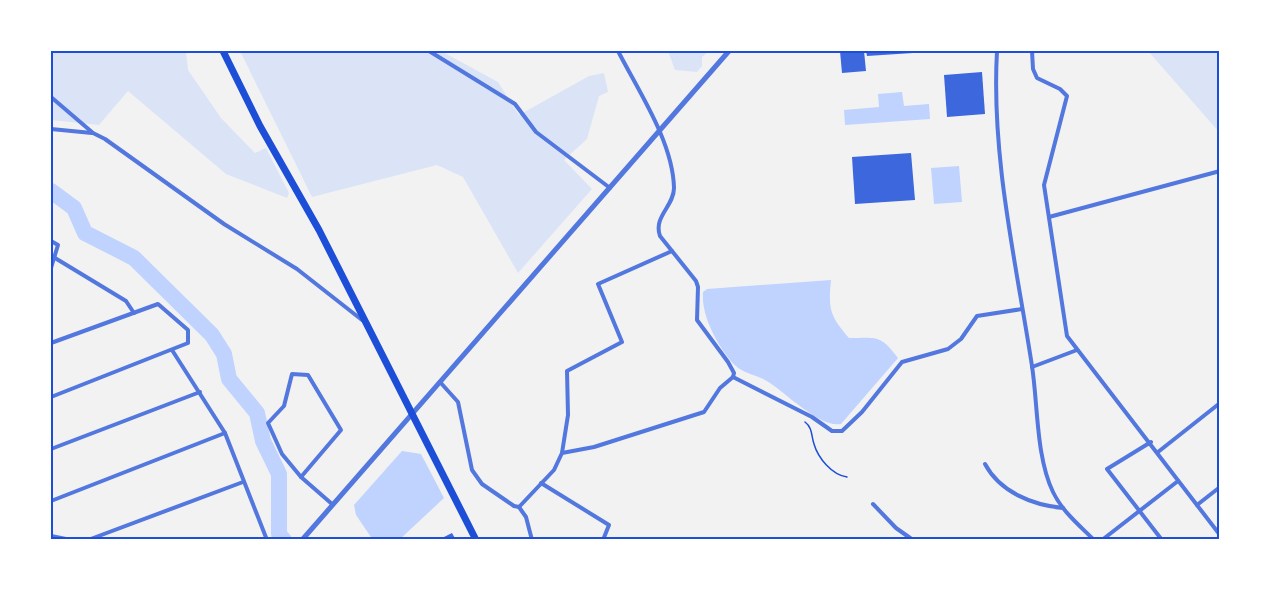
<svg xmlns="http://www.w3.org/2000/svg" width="1271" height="591" viewBox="0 0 1271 591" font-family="Montserrat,sans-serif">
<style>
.green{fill:#dbe4f7}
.water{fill:#bfd3fe}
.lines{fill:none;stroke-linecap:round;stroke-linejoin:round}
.river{stroke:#bfd3fe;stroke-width:16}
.building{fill:#3d67dc}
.path{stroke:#1d4ed8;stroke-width:1.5}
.minor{stroke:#5277de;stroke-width:4}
.tertiary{stroke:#5277de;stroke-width:5}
.trunk{stroke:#1d4ed8;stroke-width:7}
.neatline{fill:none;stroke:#1d4ed8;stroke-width:2}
</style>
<rect width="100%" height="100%" fill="#f2f2f2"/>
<!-- green -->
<g class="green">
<path d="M 51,51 L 186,51 L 188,70 L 221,118 L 255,153 L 266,148 L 289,193 L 287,198 L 226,174 L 128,91 L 99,125 L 51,120 Z"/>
<path d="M 240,51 L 441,51 L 498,82 L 519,115 L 589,76 L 604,73 L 608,92 L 599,96 L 587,139 L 564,160 L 592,189 L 518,273 L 463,177 L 437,165 L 312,197 Z"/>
<path d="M 668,51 L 709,51 L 702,57 L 702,66 L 697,72 L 675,70 Z"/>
<path d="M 1148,51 L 1220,51 L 1220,133 Z"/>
</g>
<!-- water -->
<g class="water">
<path d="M 902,92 L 904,106 L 929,104 L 930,119 L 845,125 L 844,110 L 879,107 L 878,94 Z"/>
<path d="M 959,166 L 962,202 L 934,204 L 931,168 Z"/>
<path d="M 831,280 C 828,309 830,316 849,338 C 877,338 880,334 898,358 L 841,424 C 820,428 787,394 770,383 C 756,373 743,376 730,360 C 716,342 701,315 703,292 L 707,289 Z"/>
<path d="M 402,451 L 421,454 L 444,498 L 399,540 L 373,540 L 356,515 L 354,505 Z"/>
</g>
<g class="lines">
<!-- river -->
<path class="river" d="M 51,191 L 74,208 L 85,233 L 134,258 L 212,335 L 224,354 L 229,379 L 257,413 L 263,441 L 279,474 L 279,534 L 284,540"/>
</g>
<!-- building -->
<g class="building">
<path d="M 840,51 L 864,51 L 866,71 L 842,73 Z"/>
<path d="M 866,51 L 913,51 L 913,53 L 867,56 Z"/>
<path d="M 982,72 L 985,114 L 947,117 L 944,75 Z"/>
<path d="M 911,153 L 915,200 L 855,204 L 852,157 Z"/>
<path d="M 452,533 L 456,540 L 438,540 Z"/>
</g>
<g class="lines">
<!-- path -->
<path class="path" d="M 805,422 C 813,428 811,436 814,444 C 818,458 832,475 847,477"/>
<!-- minor -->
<g class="minor">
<path d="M 429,51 L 515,104 L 536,132 L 610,188"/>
<path d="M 618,51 C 639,92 673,142 674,188 C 674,206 653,217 660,236 L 696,281 L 698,287 L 697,320 L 728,362 L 734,373 L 733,377 L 812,417 L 832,431 L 842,431 L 862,412 L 902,362 L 948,349 L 961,339 L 977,316 L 1022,309"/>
<path d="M 997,51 C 991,157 1016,262 1032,366 C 1038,405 1036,457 1053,492 C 1062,511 1079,525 1094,540"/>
<path d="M 1032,51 L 1033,69 L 1037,78 L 1060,89 L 1067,96 L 1044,185 L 1067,336 L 1220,535"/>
<path d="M 51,97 L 93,133 L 105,139 L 224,224 L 297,269 L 362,320"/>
<path d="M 51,129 L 92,133"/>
<path d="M 1049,217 L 1220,171"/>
<path d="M 51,241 L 58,245 L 51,268"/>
<path d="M 55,258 L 126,301 L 134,313"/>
<path d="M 51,343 L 158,304 L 188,330 L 188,343 L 51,397"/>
<path d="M 172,350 L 225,433 L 267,540"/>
<path d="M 1032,367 L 1077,350"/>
<path d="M 292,374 L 308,375 L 341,430 L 301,477 L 282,454 L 268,423 L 284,406 Z"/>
<path d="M 440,382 L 458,402 L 472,470 L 482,484 L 514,506 L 519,507 L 526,517 L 532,540"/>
<path d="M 1151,442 L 1107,469 L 1162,540"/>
<path d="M 51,449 L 200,392"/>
<path d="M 1158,452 L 1220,403"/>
<path d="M 562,453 L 568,415 L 567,371 L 622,342 L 598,284 L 672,251"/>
<path d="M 985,464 C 1000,492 1032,505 1063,508"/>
<path d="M 301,477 L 332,504"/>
<path d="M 541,483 L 609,525 L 603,540"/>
<path d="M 51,501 L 225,433"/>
<path d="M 873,504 L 896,528 L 913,540"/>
<path d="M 1197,505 L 1220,487"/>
<path d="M 519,507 L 554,470 L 562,453 L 594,447 L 704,412 L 720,388 L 733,377"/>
<path d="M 51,536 L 71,540"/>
<path d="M 88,540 L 243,482"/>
<path d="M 1102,540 L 1178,481"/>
</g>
<!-- tertiary -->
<path class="tertiary" d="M 302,540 L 729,51"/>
<!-- trunk -->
<path class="trunk" d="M 223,51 L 260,126 L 319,230 L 476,540"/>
</g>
<!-- border -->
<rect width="1271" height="591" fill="none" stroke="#ffffff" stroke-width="105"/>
<rect x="52" y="52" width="1166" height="486" class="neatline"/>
</svg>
